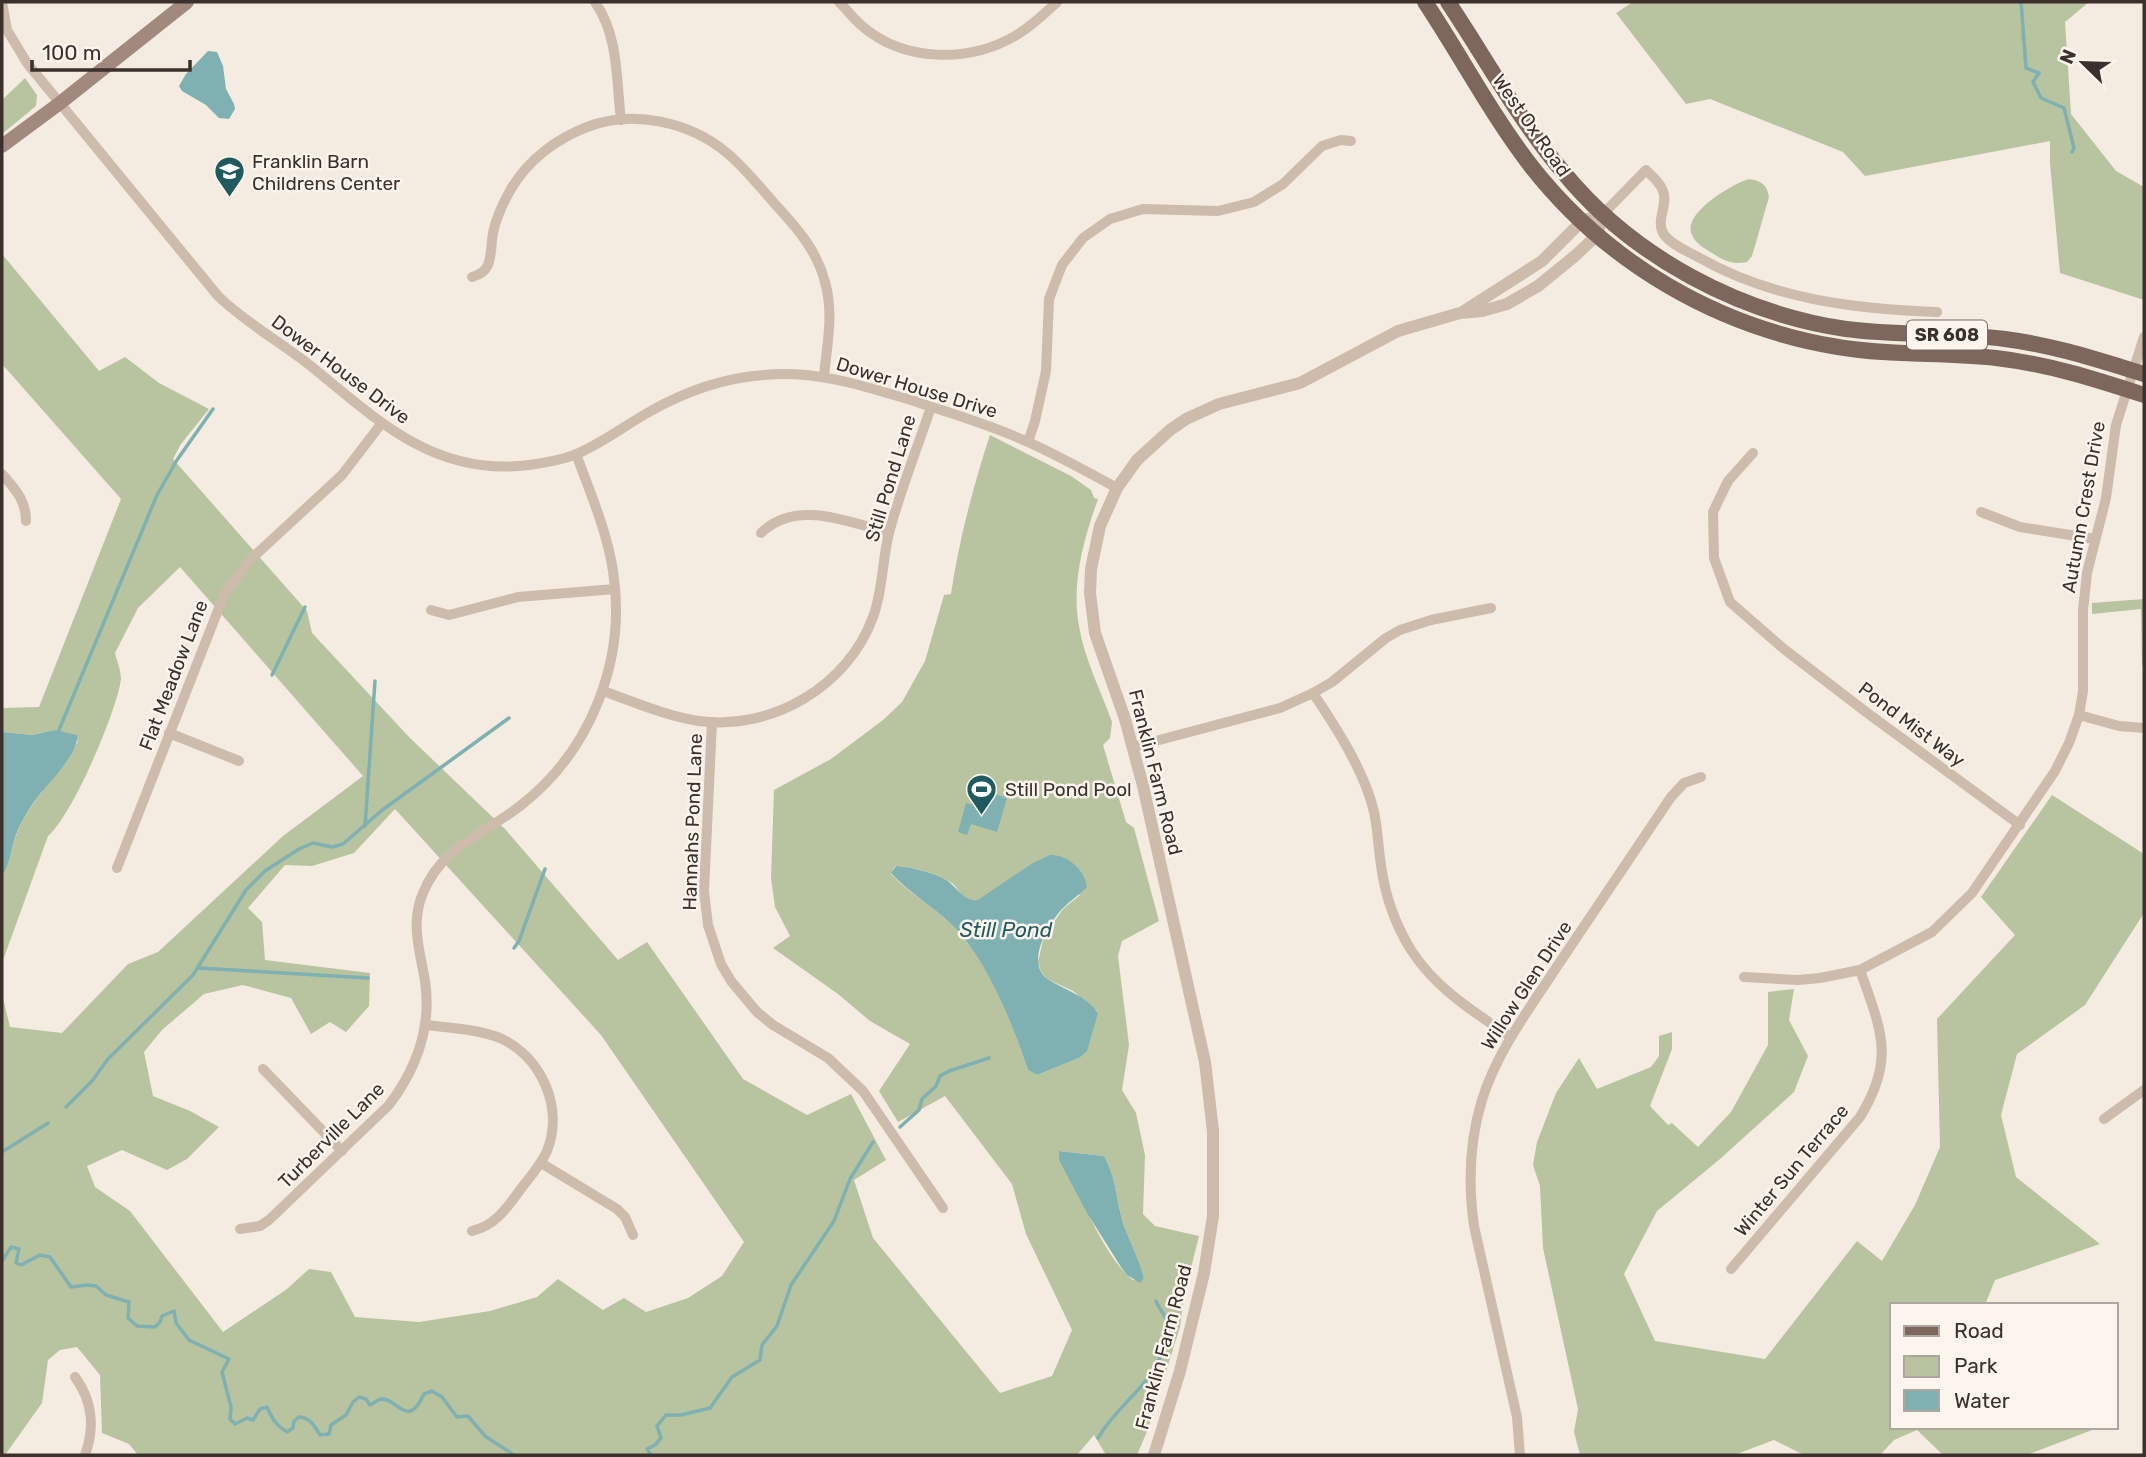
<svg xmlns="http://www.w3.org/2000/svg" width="2146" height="1457" viewBox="0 0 2146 1457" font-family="Rubik,sans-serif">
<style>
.green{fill:#b8c4a0;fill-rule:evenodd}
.water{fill:#7fb0b2}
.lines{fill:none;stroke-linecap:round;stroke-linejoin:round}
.stream{stroke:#7fb0b2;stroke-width:3.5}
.minor{stroke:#cdbbac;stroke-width:10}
.tertiary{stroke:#cdbbac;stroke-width:12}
.secondary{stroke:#a18a7d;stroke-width:14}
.primary{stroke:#7d675c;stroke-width:16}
.labels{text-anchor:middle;stroke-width:5;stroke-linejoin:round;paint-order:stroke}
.shield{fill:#fbf5ee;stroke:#756b66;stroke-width:2}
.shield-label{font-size:18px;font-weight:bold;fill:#3b302b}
.street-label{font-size:19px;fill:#3b302b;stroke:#fbf5ee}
.poi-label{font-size:19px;fill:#3b302b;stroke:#fbf5ee;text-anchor:start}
.water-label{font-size:21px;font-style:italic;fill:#1f5a5e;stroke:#fbf5ee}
</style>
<rect width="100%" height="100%" fill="#f4ebe1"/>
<!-- green -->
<g class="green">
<path d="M 1633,2 L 2089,2 L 2065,22 L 2071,114 L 2116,171 L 2144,187 L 2144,300 L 2060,273 L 2050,163 L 2050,141 L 1865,176 L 1843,152 L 1710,99 L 1686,104 L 1616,13 Z"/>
<path d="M 25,78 L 37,95 L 36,106 L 2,134 L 2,100 Z"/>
<path d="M 1749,179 C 1761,181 1767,184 1769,197 L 1752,256 L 1747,262 C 1733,265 1724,261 1712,253 C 1704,248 1696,244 1692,235 C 1681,214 1732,184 1749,179 Z"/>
<path d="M 2,254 L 99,371 L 125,357 L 159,383 L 209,409 L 181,444 L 173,459 L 307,611 L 312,633 L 410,738 L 505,829 L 618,960 L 647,942 L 743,1079 L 807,1115 L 851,1094 L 886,1160 L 854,1180 L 873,1238 L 1000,1393 L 1052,1376 L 1072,1330 L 1026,1234 L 1012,1184 L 945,1096 L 898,1122 L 879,1091 L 910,1044 L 870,1021 L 838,994 L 773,948 L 790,936 L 775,907 L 771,878 L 774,790 L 831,759 L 883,720 L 902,702 L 925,661 L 944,595 L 951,594 C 959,540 973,487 990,435 L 1071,476 L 1091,490 L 1094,498 L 1098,499 C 1084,538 1071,583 1079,626 C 1084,658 1101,691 1112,722 L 1110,738 L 1103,745 L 1126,822 L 1134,828 L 1159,921 L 1122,941 L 1118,956 L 1129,1045 L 1122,1090 L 1136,1113 L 1145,1155 L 1143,1214 L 1155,1226 L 1199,1236 L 1184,1296 L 1180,1327 L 1148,1429 L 1137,1455 L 1106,1455 L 1094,1435 L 1077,1455 L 138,1455 L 129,1444 L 102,1433 L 100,1375 L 77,1347 L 60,1350 L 48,1360 L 42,1403 L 5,1455 L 2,1455 L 2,994 L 10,1027 L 62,1033 L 128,964 L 158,952 L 283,836 L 363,776 L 180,567 L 138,608 L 115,653 C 117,661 121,671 121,679 C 117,711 72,816 48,836 L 2,963 L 2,876 C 10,866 11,848 16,836 C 29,799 61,775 78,741 L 54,730 L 33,735 L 2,732 L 2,708 L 39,707 L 121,499 L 2,364 ZM 395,809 L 601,1035 L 744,1242 L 722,1276 L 688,1298 L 646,1312 L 624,1298 L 603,1310 L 558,1279 L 537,1297 L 490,1311 L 419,1322 L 355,1317 L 331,1272 L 309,1269 L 287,1289 L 223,1332 L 130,1211 L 95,1187 L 87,1166 L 122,1150 L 167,1170 L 187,1159 L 219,1127 L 190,1111 L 153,1096 L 144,1052 L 162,1030 L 204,994 L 243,985 L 291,998 L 311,1034 L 330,1022 L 346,1032 L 369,1006 L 370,973 L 265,960 L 262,922 L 248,908 L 285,865 L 312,866 L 354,853 ZM 1031,864 L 1080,895 L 1063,909 L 1044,936 L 1038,962 L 1041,972 L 1047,979 L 1073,991 L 1098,1012 L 1079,1058 L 1037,1075 L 1028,1070 C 1012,1023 989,961 953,926 C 934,907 910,894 891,874 L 895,866 C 912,867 938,873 952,883 C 959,888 961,900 971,901 C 985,902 1019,873 1031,864 ZM 1060,1151 L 1104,1156 C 1117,1179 1116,1202 1124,1226 C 1131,1244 1139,1259 1144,1278 L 1133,1280 C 1104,1258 1075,1185 1060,1151 Z"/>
<path d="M 2144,599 L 2144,665 L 2142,665 L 2141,609 L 2092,614 L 2092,603 Z"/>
<path d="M 2052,795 L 2144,854 L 2144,913 L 2085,1005 L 2017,1054 L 2001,1115 L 2016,1177 L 2100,1244 L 1995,1280 L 1985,1305 L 1892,1305 L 1892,1427 L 2100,1427 L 2027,1455 L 1943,1455 L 1917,1430 L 1894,1440 L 1880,1455 L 1804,1455 L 1774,1440 L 1734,1455 L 1580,1455 L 1574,1432 L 1578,1409 L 1543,1248 L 1540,1186 L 1533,1165 L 1537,1142 L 1556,1093 L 1579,1058 L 1597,1089 L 1651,1067 L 1659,1056 L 1659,1036 L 1672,1032 L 1672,1049 L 1650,1106 L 1668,1125 L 1672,1123 L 1698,1147 L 1731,1112 L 1768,1045 L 1768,992 L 1794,989 L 1789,1020 L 1808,1056 L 1794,1092 L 1720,1159 L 1657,1211 L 1624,1274 L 1655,1341 L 1765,1359 L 1857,1241 L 1882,1261 L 1915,1205 L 1940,1147 L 1937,1019 L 2015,935 L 1981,897 Z"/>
</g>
<!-- water -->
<g class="water">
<path d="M 208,51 L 217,52 L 223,66 L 226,89 L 234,104 L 235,109 L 229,119 L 219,118 L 206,105 L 182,91 L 179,86 L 186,74 Z"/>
<path d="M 54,730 L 77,735 C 80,753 45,786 34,802 C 27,812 20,824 16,835 C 11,848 10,866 2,876 L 2,732 L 33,735 Z"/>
<path d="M 991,793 L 1007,798 L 997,832 L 971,824 L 967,835 L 958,832 L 966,803 L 986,808 Z"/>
<path d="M 1050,855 C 1067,854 1085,870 1087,887 C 1079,895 1070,901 1062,909 C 1048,924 1024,965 1049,980 C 1067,991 1085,995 1098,1013 L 1087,1051 L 1079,1058 L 1037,1075 L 1028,1070 C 1013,1025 987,959 953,926 C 934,907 909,893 891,873 L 896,866 C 910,867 927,871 941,877 C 956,883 961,902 978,900 L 1031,864 Z"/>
<path d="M 1059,1151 L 1104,1156 C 1117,1179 1116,1202 1124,1226 C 1131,1244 1139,1259 1144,1278 L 1140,1283 L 1127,1275 L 1121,1267 L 1087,1213 L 1059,1160 Z"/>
</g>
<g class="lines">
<!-- stream -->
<g class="stream">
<path d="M 2021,2 L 2026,68 L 2039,73 L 2033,82 L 2041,98 L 2064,108 L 2074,148 L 2072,152"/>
<path d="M 272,675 L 305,607"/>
<path d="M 59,730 L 157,495 L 177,460 L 213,409"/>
<path d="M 365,826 L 375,681"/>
<path d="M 514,948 L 519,941 L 545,869"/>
<path d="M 199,968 L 368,978"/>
<path d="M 66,1107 L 92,1081 L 108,1059 L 193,975 L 246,890 L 265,871 L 299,849 L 313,843 L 332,847 L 343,844 L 381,811 L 509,718"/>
<path d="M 900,1127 L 919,1110 L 922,1099 L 936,1086 L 940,1076 L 949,1071 L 989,1058"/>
<path d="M 2,1152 L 48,1123"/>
<path d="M 2,1261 L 11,1247 L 19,1249 L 16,1263 L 21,1265 L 40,1255 L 50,1257 L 71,1287 L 88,1285 L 96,1286 L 106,1295 L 129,1302 L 128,1318 L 137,1326 L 155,1327 L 160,1322 L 162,1316 L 174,1311 L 176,1323 L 189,1340 L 229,1359 L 222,1372 L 231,1407 L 230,1419 L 235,1424 L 247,1418 L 253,1420 L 260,1409 L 267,1407 C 272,1419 277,1426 287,1432 L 293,1428 L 294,1421 L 299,1417 C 310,1417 315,1427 320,1435 L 329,1434 L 331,1425 L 346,1415 L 353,1402 L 359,1397 L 366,1399 L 370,1405 C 374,1403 377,1400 381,1399 C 397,1397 407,1431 424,1394 L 432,1391 L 442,1397 L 457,1417 L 468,1416 L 485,1436 L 514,1455"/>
<path d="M 1098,1438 C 1119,1402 1150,1389 1165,1346 C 1167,1341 1170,1335 1170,1330 C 1170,1320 1159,1310 1156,1301"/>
<path d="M 651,1455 L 647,1449 L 655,1445 L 661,1438 L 657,1426 L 666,1415 L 681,1415 L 710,1408 L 732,1377 L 760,1360 L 762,1345 L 777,1326 L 791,1285 L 834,1221 L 850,1179 L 873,1142"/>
</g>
<!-- minor -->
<g class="minor">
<path d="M 2,2 L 7,30 L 27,63 L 218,296 C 245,322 277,340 307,363 C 372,415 428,473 519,466 C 540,464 562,461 581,452 C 605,441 626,425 649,412 C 684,392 723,378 764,375 C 817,370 864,386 914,401 C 952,414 991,425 1028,442 C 1059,456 1088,472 1117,488"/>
<path d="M 595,2 C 619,36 616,80 621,120"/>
<path d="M 839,2 C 847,10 853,18 862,26 C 904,62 968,63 1015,36 C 1031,27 1044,14 1057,2"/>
<path d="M 1603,214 L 1646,170 C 1652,176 1660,182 1663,191 C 1669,206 1653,223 1666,237 C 1674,246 1687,251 1698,257 C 1771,299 1854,309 1937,312"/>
<path d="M 472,277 C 479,275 485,272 488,265 C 492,255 491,243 493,233 C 496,218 503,203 511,189 C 528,160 556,139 587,127 C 633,109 690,122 727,153 C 744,167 759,186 774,203 C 796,227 817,250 825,282 C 834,313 827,345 824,376"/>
<path d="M 1028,442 L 1035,421 L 1046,371 L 1049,299 L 1062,265 L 1083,238 L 1110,219 L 1143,209 L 1218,211 L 1254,202 L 1283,184 L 1322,146 L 1341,140 L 1351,141"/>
<path d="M 1753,453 L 1728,481 L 1713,512 L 1714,558 L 1730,602 L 1784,649 L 1866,712 L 2020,825"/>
<path d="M 2,474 C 15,489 26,500 26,521"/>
<path d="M 1981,512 L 2020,527 L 2095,539"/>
<path d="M 761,533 C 796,499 846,522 889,532"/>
<path d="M 431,610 L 449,615 L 518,597 L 615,589"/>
<path d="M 603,691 C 634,702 666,716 699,721 C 772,731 848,686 873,617 C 883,590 882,561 889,533 C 900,491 917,449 931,407"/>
<path d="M 1313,693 C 1336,727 1365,772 1374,812 C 1378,830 1378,847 1381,865 C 1385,896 1395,924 1411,950 C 1436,989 1474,1012 1511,1037"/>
<path d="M 2079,715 L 2119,726 L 2144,728"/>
<path d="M 712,722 L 704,891 L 708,925 L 721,964 L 731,981 L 757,1012 L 773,1025 L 828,1058 L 863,1091 L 943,1208"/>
<path d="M 169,733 L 239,761"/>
<path d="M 1133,747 L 1280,708 L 1313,693 L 1332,682 L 1386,638 L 1400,630 L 1431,620 L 1491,608"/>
<path d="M 117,868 L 224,595 L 251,559 L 342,475 L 381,424"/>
<path d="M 1744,977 L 1798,980 L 1820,978 L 1860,970 L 1932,932 L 1972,893 L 2055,771 L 2069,743 L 2079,715 L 2083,691 L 2083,610 L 2087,573 L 2106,498 L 2116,425 L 2144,337"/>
<path d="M 426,1025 C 450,1028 477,1029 500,1038 C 542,1057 564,1108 547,1151 C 541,1164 532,1175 523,1186 C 508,1206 497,1225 472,1231"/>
<path d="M 263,1069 L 342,1151"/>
<path d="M 2104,1119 L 2144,1090"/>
<path d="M 541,1163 L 617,1209 L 625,1217 L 633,1235"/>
<path d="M 240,1229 L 260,1226 L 269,1220 L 389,1105 C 417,1068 432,1028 425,981 C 420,951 410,923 423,893 C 442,846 483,835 520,806 C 591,751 627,660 613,571 C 607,531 590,492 576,454"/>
<path d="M 1731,1269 L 1860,1117 C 1896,1059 1881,1030 1860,970"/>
<path d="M 75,1377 C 93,1402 95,1427 85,1455"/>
<path d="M 1520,1455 L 1517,1417 L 1474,1226 C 1468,1183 1469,1142 1482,1100 C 1497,1051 1530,1008 1558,965 C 1596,909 1633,853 1671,797 L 1684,783 L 1701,777"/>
</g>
<!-- tertiary -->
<g class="tertiary">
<path d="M 1464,311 L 1542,261 L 1582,221 L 1603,214"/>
<path d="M 1154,1455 L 1180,1371 L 1204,1273 L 1213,1216 L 1213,1131 L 1205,1062 L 1143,786 L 1125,719 L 1095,633 L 1090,593 L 1091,569 L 1100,526 L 1117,488 L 1137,460 L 1170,430 L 1186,419 L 1219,404 L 1300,383 L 1398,331 L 1460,313 L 1482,311 L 1507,304 L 1538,286 L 1576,255 L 1597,235 L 1603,214"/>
</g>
<!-- secondary -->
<path class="secondary" d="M 2,146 L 60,103 L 187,2"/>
<!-- primary -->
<g class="primary">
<path d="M 1425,2 C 1461,56 1491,114 1531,166 C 1607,263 1717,327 1838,347 C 1890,356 1944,352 1996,358 C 2048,364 2095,379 2144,395"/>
<path d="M 1448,2 C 1486,59 1519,120 1564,173 C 1633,257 1739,313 1846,329 C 1899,336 1953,332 2005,339 C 2053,345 2098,360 2144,374"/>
</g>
</g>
<!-- icons -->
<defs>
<symbol id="school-pin" viewBox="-11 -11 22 30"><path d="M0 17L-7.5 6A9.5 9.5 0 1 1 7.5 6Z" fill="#1f5a5e" stroke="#fbf5ee"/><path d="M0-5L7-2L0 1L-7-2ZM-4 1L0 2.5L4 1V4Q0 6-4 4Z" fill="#fff"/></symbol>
<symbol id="stadium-pin" viewBox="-11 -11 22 30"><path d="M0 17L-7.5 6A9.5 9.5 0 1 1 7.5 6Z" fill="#1f5a5e" stroke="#fbf5ee"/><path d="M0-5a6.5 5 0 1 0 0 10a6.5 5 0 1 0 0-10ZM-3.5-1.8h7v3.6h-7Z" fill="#fff"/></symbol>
</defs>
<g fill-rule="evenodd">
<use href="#school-pin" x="212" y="154" width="35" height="47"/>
<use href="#stadium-pin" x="964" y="772" width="35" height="47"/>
</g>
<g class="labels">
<!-- shield labels -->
<rect class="shield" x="1907" y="320.5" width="80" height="29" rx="5"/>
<g class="shield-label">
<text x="1947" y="341">SR 608</text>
</g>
<!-- street labels -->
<g class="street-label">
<text transform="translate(1532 125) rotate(55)" y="7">West Ox Road</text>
<text transform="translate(341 369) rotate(37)" y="7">Dower House Drive</text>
<text transform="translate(917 387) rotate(17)" y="7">Dower House Drive</text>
<text transform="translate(890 478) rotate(-73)" y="7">Still Pond Lane</text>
<text transform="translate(2083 507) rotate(-80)" y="7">Autumn Crest Drive</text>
<text transform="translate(173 675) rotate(-69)" y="7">Flat Meadow Lane</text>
<text transform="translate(1912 724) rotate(37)" y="7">Pond Mist Way</text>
<text transform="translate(1156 772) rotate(76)" y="7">Franklin Farm Road</text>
<text transform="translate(692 822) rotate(-88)" y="7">Hannahs Pond Lane</text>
<text transform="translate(1526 985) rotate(-57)" y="7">Willow Glen Drive</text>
<text transform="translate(331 1135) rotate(-45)" y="7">Turberville Lane</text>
<text transform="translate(1791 1170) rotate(-50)" y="7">Winter Sun Terrace</text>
<text transform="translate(1163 1347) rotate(-75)" y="7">Franklin Farm Road</text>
</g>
<!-- poi labels -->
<g class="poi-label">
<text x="252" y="168">Franklin Barn<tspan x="252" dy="22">Childrens Center</tspan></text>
<text x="1005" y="796">Still Pond Pool</text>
</g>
<!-- water labels -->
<g class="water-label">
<text x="1006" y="937">Still Pond</text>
</g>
</g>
<!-- border -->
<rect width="2146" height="1457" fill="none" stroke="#3b302b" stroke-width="7"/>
<!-- legend -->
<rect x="1890" y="1303" width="228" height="126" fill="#fbf5ee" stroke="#aea6a0" stroke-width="2"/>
<rect x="1904" y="1326" width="35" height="10" fill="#7d675c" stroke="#aea6a0" stroke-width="2"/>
<text x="1954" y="1338" font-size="21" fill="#3b302b">Road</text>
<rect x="1904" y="1356" width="35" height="21" fill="#b8c4a0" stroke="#aea6a0" stroke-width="2"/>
<text x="1954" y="1373" font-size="21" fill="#3b302b">Park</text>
<rect x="1904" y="1390" width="35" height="21" fill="#7fb0b2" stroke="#aea6a0" stroke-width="2"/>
<text x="1954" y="1408" font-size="21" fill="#3b302b">Water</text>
<!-- north arrow -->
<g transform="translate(2083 63) rotate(293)" stroke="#fbf5ee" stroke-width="5" paint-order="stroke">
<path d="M0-5L12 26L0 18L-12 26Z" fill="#3b302b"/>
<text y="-10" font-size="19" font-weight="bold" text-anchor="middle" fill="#3b302b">N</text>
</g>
<!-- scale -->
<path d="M32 60v10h158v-10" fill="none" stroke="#3b302b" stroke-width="3.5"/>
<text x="42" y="60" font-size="21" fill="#3b302b" stroke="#fbf5ee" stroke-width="5" paint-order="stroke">100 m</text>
</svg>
